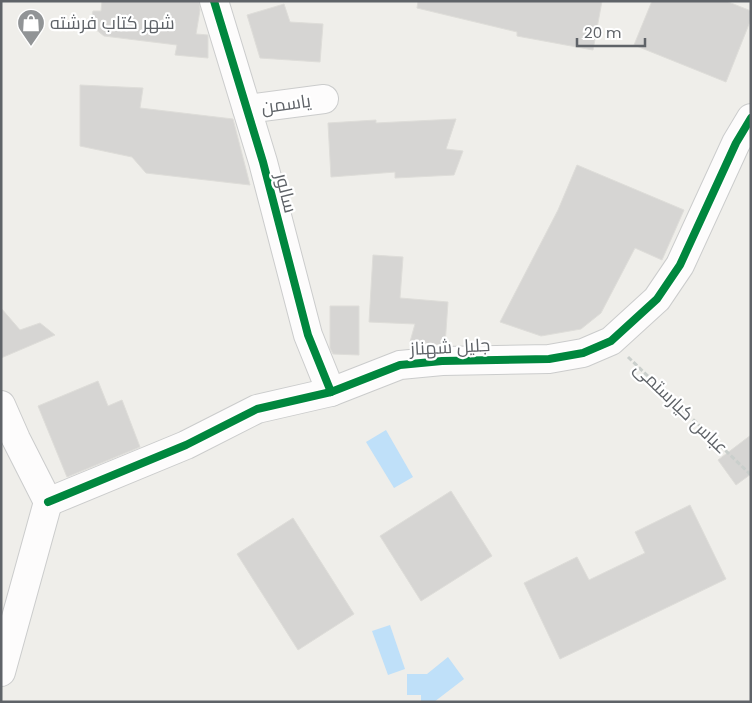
<svg xmlns="http://www.w3.org/2000/svg" width="752" height="703" viewBox="0 0 752 703" font-family="Poppins,Cairo,sans-serif">
<style>
.water{fill:#bfe0f9}
.building{fill:#d6d5d3;stroke:#deddd9}
.lines{fill:none;stroke-linecap:round;stroke-linejoin:round}
.minor-casing{stroke:#cbcccc;stroke-width:30}
.path{stroke:#cacfcc;stroke-width:3;stroke-dasharray:5 2.5;stroke-linecap:butt}
.minor{stroke:#fdfcfc;stroke-width:28}
.cycleway-casing{stroke:#fff;stroke-width:11}
.cycleway{stroke:#00873e;stroke-width:8}
.labels{text-anchor:middle;stroke-width:4.5;stroke-linejoin:round;paint-order:stroke}
.poi-label{font-size:18px;fill:#5f6368;stroke:#fff;text-anchor:start}
.street-label{font-size:18px;fill:#5f6368;stroke:#fff}
</style>
<rect width="100%" height="100%" fill="#efeeea"/>
<!-- water -->
<g class="water">
<path d="M 386,430 L 413,477 L 394,488 L 366,442 Z"/>
<path d="M 390,625 L 405,669 L 388,675 L 372,631 Z"/>
<path d="M 448,657 L 464,679 L 434,702 L 421,702 L 421,695 L 407,695 L 407,674 L 427,674 Z"/>
</g>
<!-- building -->
<g class="building">
<path d="M 102,1 L 199,1 L 200,10 L 196,34 L 208,35 L 208,58 L 175,55 L 177,45 L 104,36 L 90,25 L 93,11 L 101,11 Z"/>
<path d="M 418,1 L 602,1 L 593,50 L 517,36 L 517,32 L 417,8 Z"/>
<path d="M 652,1 L 726,1 L 751,11 L 751,19 L 726,82 L 634,45 Z"/>
<path d="M 284,4 L 290,22 L 323,24 L 320,62 L 260,58 L 247,15 Z"/>
<path d="M 80,85 L 143,88 L 140,108 L 233,119 L 250,185 L 146,173 L 132,157 L 80,146 Z"/>
<path d="M 456,119 L 446,149 L 463,151 L 454,175 L 395,178 L 395,172 L 331,177 L 328,123 L 376,120 L 376,123 Z"/>
<path d="M 577,165 L 684,210 L 662,260 L 635,248 L 601,313 L 581,329 L 541,336 L 500,322 L 558,210 Z"/>
<path d="M 373,255 L 403,257 L 400,298 L 448,302 L 445,345 L 410,342 L 415,324 L 369,322 Z"/>
<path d="M 330,306 L 359,306 L 359,355 L 333,354 L 330,348 Z"/>
<path d="M 1,308 L 20,330 L 40,323 L 55,335 L 1,358 Z"/>
<path d="M 98,381 L 108,406 L 122,400 L 140,447 L 67,477 L 38,406 Z"/>
<path d="M 751,435 L 751,474 L 736,485 L 718,460 Z"/>
<path d="M 451,491 L 492,556 L 421,601 L 380,536 Z"/>
<path d="M 690,505 L 726,579 L 560,659 L 524,583 L 577,557 L 589,580 L 645,553 L 635,532 Z"/>
<path d="M 293,518 L 354,614 L 298,650 L 237,554 Z"/>
</g>
<g class="lines">
<defs>
<g id="minor">
<path d="M 214,1 L 263,162 L 308,335 L 331,392"/>
<path d="M 247,109 L 324,99"/>
<path d="M 1,405 L 16,439 L 48,502 L 1,672"/>
<path d="M 48,502 L 186,445 L 257,409 L 331,392 L 400,365 L 442,361 L 549,359 L 583,353 L 611,341 L 657,299 L 680,265 L 736,143 L 751,118"/>
</g>
</defs>
<!-- minor casing -->
<use href="#minor" class="minor-casing"/>
<!-- path -->
<path class="path" d="M 628,357 L 751,475"/>
<!-- minor -->
<use href="#minor" class="minor"/>
<defs>
<g id="cycleway">
<path d="M 214,1 L 263,162 L 308,335 L 331,392"/>
<path d="M 48,502 L 186,445 L 257,409 L 331,392 L 400,365 L 442,361 L 549,359 L 583,353 L 611,341 L 657,299 L 680,265 L 736,143 L 751,118"/>
</g>
</defs>
<!-- cycleway casing -->
<use href="#cycleway" class="cycleway-casing"/>
<!-- cycleway -->
<use href="#cycleway" class="cycleway"/>
</g>
<!-- icons -->
<defs>
<symbol id="shop-pin" viewBox="-11 -11 22 30"><path d="M0 17L-7.5 6A9.5 9.5 0 1 1 7.5 6Z" fill="#919496" stroke="#fff"/><path d="M-5-2.5h2.3a2.7 3.5 0 0 1 5.4 0H5L5.5 6h-11ZM-1.5-2.5h3a1.5 2.3 0 0 0-3 0Z" fill="#fff"/></symbol>
</defs>
<g fill-rule="evenodd">
<use href="#shop-pin" x="15" y="7" width="32" height="43"/>
</g>
<g class="labels">
<!-- poi labels -->
<g class="poi-label">
<text x="50" y="29">شهر کتاب فرشته</text>
</g>
<!-- street labels -->
<g class="street-label">
<text transform="translate(286 104) rotate(-8)" y="6">یاسمن</text>
<text transform="translate(286 193) rotate(76)" y="6">سالور</text>
<text transform="translate(450 347) rotate(-3)" y="6">جلیل شهناز</text>
<text transform="translate(681 408) rotate(44)" y="6">عباس کیارستمی</text>
</g>
</g>
<!-- border -->
<rect width="752" height="703" fill="none" stroke="#5f6368" stroke-width="5"/>
<!-- scale -->
<path d="M577 38v8h68v-8" fill="none" stroke="#5f6368" stroke-width="2.5"/>
<text x="584" y="38" font-size="15" fill="#5f6368" stroke="#ffffff" stroke-width="4" paint-order="stroke">20 m</text>
</svg>
